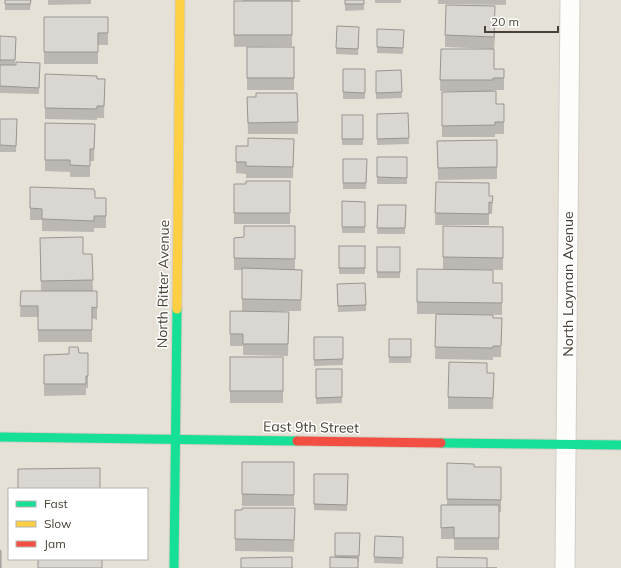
<svg xmlns="http://www.w3.org/2000/svg" width="621" height="568" viewBox="0 0 621 568" font-family="Mulish,sans-serif">
<style>
.residential{fill:#e6e1d7;fill-rule:evenodd}
.lines{fill:none;stroke-linecap:round;stroke-linejoin:round}
.street-casing{stroke:#d0cdc8;stroke-width:21}
.fast-casing{stroke:#d3cec2;stroke-width:11}
.slow-casing{stroke:#d3cec2;stroke-width:11}
.jam-casing{stroke:#d3cec2;stroke-width:11}
.street{stroke:#fdfdfc;stroke-width:19}
.fast{stroke:#16e098;stroke-width:9}
.slow{stroke:#ffcf43;stroke-width:9}
.jam{stroke:#f24e42;stroke-width:9}
.wall{fill:#bbb8b4}
.shaded-wall{fill:#999692}
.building{fill:#dad6d1;stroke:#999692}
.labels{text-anchor:middle;stroke-width:3;stroke-linejoin:round;paint-order:stroke}
.street-label{font-size:14px;fill:#494135;stroke:#fff}
</style>
<rect width="100%" height="100%" fill="#f2efea"/>
<!-- residential -->
<path class="residential" d="M 0,0 L 621,0 L 621,568 L 0,568 ZM 9,489 L 147,489 L 147,559 L 9,559 Z"/>
<g class="lines">
<defs>
<path id="street" d="M 565,568 L 570,0"/>
<g id="fast">
<path d="M 0,437 L 297,441"/>
<path d="M 441,443 L 621,445"/>
<path d="M 174,568 L 177,309"/>
</g>
<path id="slow" d="M 177,309 L 180,0"/>
<path id="jam" d="M 297,441 L 441,443"/>
</defs>
<!-- street casing -->
<use href="#street" class="street-casing"/>
<!-- fast casing -->
<use href="#fast" class="fast-casing"/>
<!-- slow casing -->
<use href="#slow" class="slow-casing"/>
<!-- jam casing -->
<use href="#jam" class="jam-casing"/>
<!-- street -->
<use href="#street" class="street"/>
<!-- fast -->
<use href="#fast" class="fast"/>
<!-- slow -->
<use href="#slow" class="slow"/>
<!-- jam -->
<use href="#jam" class="jam"/>
</g>
<!-- wall -->
<g class="wall">
<path d="M 5,0 L 31,0 L 30,10 L 5,10 Z"/>
<path d="M 48,0 L 91,0 L 91,4 L 48,5 Z"/>
<path d="M 243,0 L 300,0 L 300,2 L 292,2 L 292,46 L 234,47 L 234,1 L 243,1 Z"/>
<path d="M 345,0 L 364,0 L 364,10 L 345,11 Z"/>
<rect x="375" y="0" width="26" height="3"/>
<path d="M 438,0 L 506,0 L 506,5 L 438,4 Z"/>
<path d="M 44,17 L 108,17 L 108,45 L 98,45 L 98,64 L 44,64 Z"/>
<path d="M 495,18 L 494,49 L 445,47 L 445,35 Z"/>
<path d="M 359,27 L 358,55 L 336,54 L 336,48 Z"/>
<path d="M 377,29 L 404,30 L 403,54 L 377,53 Z"/>
<path d="M 0,36 L 16,43 L 15,65 L 40,63 L 39,94 L 0,93 Z"/>
<rect x="247" y="47" width="47" height="43"/>
<path d="M 441,49 L 494,69 L 504,69 L 504,90 L 493,90 L 493,91 L 496,104 L 504,104 L 504,134 L 495,134 L 495,137 L 442,137 L 442,92 L 462,92 L 440,91 Z"/>
<rect x="343" y="69" width="22" height="30"/>
<path d="M 401,70 L 402,98 L 376,99 L 376,71 Z"/>
<path d="M 45,74 L 105,79 L 104,118 L 97,118 L 97,120 L 45,119 Z"/>
<path d="M 297,93 L 298,134 L 248,134 L 247,97 L 256,97 Z"/>
<path d="M 408,113 L 409,144 L 377,145 L 377,114 Z"/>
<rect x="342" y="115" width="21" height="30"/>
<path d="M 0,119 L 17,119 L 16,152 L 0,152 Z"/>
<path d="M 45,123 L 95,124 L 94,161 L 90,161 L 90,177 L 70,177 L 70,172 L 45,171 Z"/>
<path d="M 294,139 L 293,178 L 246,178 L 246,174 L 236,173 L 236,146 L 248,146 Z"/>
<path d="M 497,140 L 497,179 L 438,180 L 437,141 Z"/>
<rect x="377" y="157" width="30" height="27"/>
<path d="M 343,159 L 367,159 L 366,189 L 343,189 Z"/>
<path d="M 290,181 L 290,224 L 234,224 L 234,184 L 246,184 Z"/>
<path d="M 436,182 L 489,196 L 493,196 L 492,214 L 489,214 L 489,225 L 435,225 Z"/>
<path d="M 30,187 L 95,198 L 106,198 L 106,228 L 94,228 L 94,232 L 42,231 L 42,220 L 30,220 Z"/>
<path d="M 342,201 L 365,202 L 365,233 L 342,233 Z"/>
<path d="M 378,205 L 406,205 L 405,234 L 377,234 Z"/>
<path d="M 295,226 L 295,269 L 302,270 L 301,311 L 242,311 L 242,270 L 234,270 L 234,238 L 244,237 Z"/>
<path d="M 443,226 L 503,227 L 503,270 L 443,269 Z"/>
<path d="M 40,238 L 83,254 L 92,254 L 93,291 L 97,291 L 97,320 L 92,318 L 92,342 L 38,342 L 38,317 L 20,317 L 21,291 L 41,291 Z"/>
<rect x="339" y="246" width="26" height="28"/>
<rect x="377" y="247" width="23" height="31"/>
<path d="M 417,269 L 493,283 L 502,283 L 502,315 L 455,314 L 493,318 L 502,318 L 501,357 L 493,357 L 493,360 L 435,359 L 436,314 L 417,314 Z"/>
<path d="M 337,284 L 366,305 L 366,311 L 338,312 Z"/>
<path d="M 230,311 L 289,312 L 288,356 L 243,355 L 243,346 L 230,346 Z"/>
<path d="M 314,337 L 343,337 L 343,365 L 314,366 Z"/>
<rect x="389" y="339" width="22" height="24"/>
<path d="M 79,353 L 88,353 L 88,388 L 86,388 L 86,395 L 44,396 L 44,355 L 69,354 Z"/>
<rect x="230" y="357" width="53" height="46"/>
<path d="M 316,369 L 342,369 L 342,403 L 316,404 Z"/>
<path d="M 494,385 L 493,409 L 448,409 L 448,397 Z"/>
<rect x="242" y="462" width="52" height="44"/>
<path d="M 447,463 L 474,467 L 501,467 L 501,512 L 499,512 L 499,550 L 454,550 L 454,539 L 441,539 L 441,505 L 447,505 Z"/>
<path d="M 314,474 L 348,474 L 347,511 L 314,510 Z"/>
<path d="M 295,508 L 294,552 L 235,551 L 235,510 Z"/>
<path d="M 335,533 L 360,533 L 359,562 L 335,558 Z"/>
<path d="M 403,537 L 403,564 L 374,563 L 374,557 Z"/>
</g>
<!-- shaded-wall -->
<path class="shaded-wall" d="M 495,6 L 495,18 L 494,49 L 494,37 Z"/>
<!-- building -->
<g class="building">
<path d="M 5,0 L 31,0 L 30,4 L 5,4 Z"/>
<rect x="345" y="0" width="19" height="4"/>
<rect x="234" y="1" width="58" height="34"/>
<path d="M 446,5 L 495,6 L 494,37 L 445,35 Z"/>
<path d="M 44,17 L 108,17 L 108,33 L 98,33 L 98,52 L 44,52 Z"/>
<path d="M 337,26 L 359,27 L 358,49 L 336,48 Z"/>
<path d="M 377,29 L 404,30 L 403,48 L 377,47 Z"/>
<path d="M 0,36 L 16,37 L 15,60 L 0,60 Z"/>
<rect x="247" y="47" width="47" height="31"/>
<path d="M 441,49 L 494,49 L 494,69 L 504,69 L 504,78 L 493,78 L 493,80 L 440,80 Z"/>
<path d="M 16,62 L 40,63 L 39,88 L 0,86 L 0,65 L 16,65 Z"/>
<path d="M 343,69 L 365,69 L 365,93 L 343,92 Z"/>
<path d="M 401,70 L 402,92 L 376,93 L 376,71 Z"/>
<path d="M 45,74 L 97,76 L 97,79 L 105,79 L 104,106 L 97,106 L 97,109 L 45,108 Z"/>
<path d="M 496,91 L 496,104 L 504,104 L 504,122 L 495,122 L 495,125 L 442,126 L 442,92 Z"/>
<path d="M 256,93 L 297,93 L 298,122 L 248,123 L 247,97 L 256,97 Z"/>
<path d="M 408,113 L 409,138 L 377,139 L 377,114 Z"/>
<rect x="342" y="115" width="21" height="24"/>
<path d="M 0,119 L 17,119 L 16,146 L 0,145 Z"/>
<path d="M 45,123 L 95,124 L 94,149 L 90,149 L 90,166 L 70,165 L 70,160 L 45,160 Z"/>
<path d="M 248,138 L 294,139 L 293,167 L 246,166 L 246,162 L 236,162 L 236,146 L 248,146 Z"/>
<path d="M 497,140 L 497,167 L 438,168 L 437,141 Z"/>
<path d="M 377,157 L 407,157 L 407,178 L 377,177 Z"/>
<path d="M 343,159 L 367,159 L 366,183 L 343,183 Z"/>
<path d="M 246,181 L 290,181 L 290,213 L 234,213 L 234,184 L 246,184 Z"/>
<path d="M 436,182 L 489,183 L 489,196 L 493,196 L 492,203 L 489,202 L 489,214 L 435,213 Z"/>
<path d="M 30,187 L 94,189 L 94,191 L 95,191 L 95,198 L 106,198 L 106,216 L 94,216 L 94,221 L 42,219 L 42,209 L 30,208 Z"/>
<path d="M 342,201 L 365,202 L 365,227 L 342,227 Z"/>
<path d="M 378,205 L 406,205 L 405,228 L 377,228 Z"/>
<path d="M 244,226 L 295,226 L 295,259 L 234,258 L 234,238 L 244,237 Z"/>
<path d="M 443,226 L 503,227 L 503,258 L 443,257 Z"/>
<path d="M 83,237 L 83,254 L 92,254 L 93,280 L 41,281 L 40,238 Z"/>
<rect x="339" y="246" width="26" height="22"/>
<rect x="377" y="247" width="23" height="25"/>
<path d="M 242,268 L 302,270 L 301,300 L 242,299 Z"/>
<path d="M 417,269 L 493,270 L 493,283 L 502,283 L 502,303 L 417,302 Z"/>
<path d="M 365,283 L 366,305 L 338,306 L 337,284 Z"/>
<path d="M 21,291 L 97,291 L 97,308 L 92,307 L 92,330 L 38,330 L 38,306 L 20,306 Z"/>
<path d="M 230,311 L 289,312 L 288,344 L 243,344 L 243,334 L 230,334 Z"/>
<path d="M 436,314 L 493,315 L 493,318 L 502,318 L 501,346 L 493,346 L 493,348 L 435,347 Z"/>
<path d="M 314,337 L 343,337 L 343,359 L 314,360 Z"/>
<rect x="389" y="339" width="22" height="18"/>
<path d="M 69,347 L 78,347 L 79,353 L 88,353 L 88,376 L 86,376 L 86,384 L 44,384 L 44,355 L 69,354 Z"/>
<rect x="230" y="357" width="53" height="34"/>
<path d="M 449,362 L 487,363 L 487,373 L 494,373 L 493,398 L 448,397 Z"/>
<path d="M 316,369 L 342,369 L 342,397 L 316,398 Z"/>
<path d="M 242,462 L 294,462 L 294,495 L 242,494 Z"/>
<path d="M 447,463 L 474,464 L 474,467 L 501,467 L 501,500 L 447,499 Z"/>
<path d="M 100,468 L 100,489 L 18,489 L 18,469 Z"/>
<path d="M 314,474 L 348,474 L 347,505 L 314,504 Z"/>
<path d="M 441,505 L 499,505 L 499,538 L 454,538 L 454,527 L 441,528 Z"/>
<path d="M 242,508 L 295,508 L 294,540 L 235,539 L 235,510 L 242,510 Z"/>
<path d="M 335,533 L 360,533 L 359,556 L 335,556 Z"/>
<path d="M 375,536 L 403,537 L 403,558 L 374,557 Z"/>
<path d="M 0,550 L 1,551 L 1,568 L 0,568 Z"/>
<path d="M 292,557 L 292,568 L 241,568 L 241,558 Z"/>
<path d="M 330,557 L 358,558 L 358,568 L 330,568 Z"/>
<path d="M 437,557 L 487,558 L 487,568 L 497,568 L 437,568 Z"/>
<rect x="38" y="559" width="64" height="9"/>
</g>
<g class="labels">
<!-- street labels -->
<g class="street-label">
<text transform="translate(163 284) rotate(-89)" y="5">North Ritter Avenue</text>
<text transform="translate(568 284) rotate(-90)" y="5">North Layman Avenue</text>
<text transform="translate(311 427) rotate(1)" y="5">East 9th Street</text>
</g>
</g>
<!-- legend -->
<rect x="8" y="488" width="140" height="72" fill="#ffffff" stroke="#b6b3ae"/>
<rect x="16" y="501" width="20" height="6" fill="#16e098" stroke="#b6b3ae"/>
<text x="44" y="508" font-size="12" fill="#494135">Fast</text>
<rect x="16" y="521" width="20" height="6" fill="#ffcf43" stroke="#b6b3ae"/>
<text x="44" y="528" font-size="12" fill="#494135">Slow</text>
<rect x="16" y="541" width="20" height="6" fill="#f24e42" stroke="#b6b3ae"/>
<text x="44" y="548" font-size="12" fill="#494135">Jam</text>
<!-- scale -->
<path d="M485 26v6h73v-6" fill="none" stroke="#494135" stroke-width="2"/>
<text x="491" y="26" font-size="12" fill="#494135" stroke="#ffffff" stroke-width="3" paint-order="stroke">20 m</text>
</svg>
